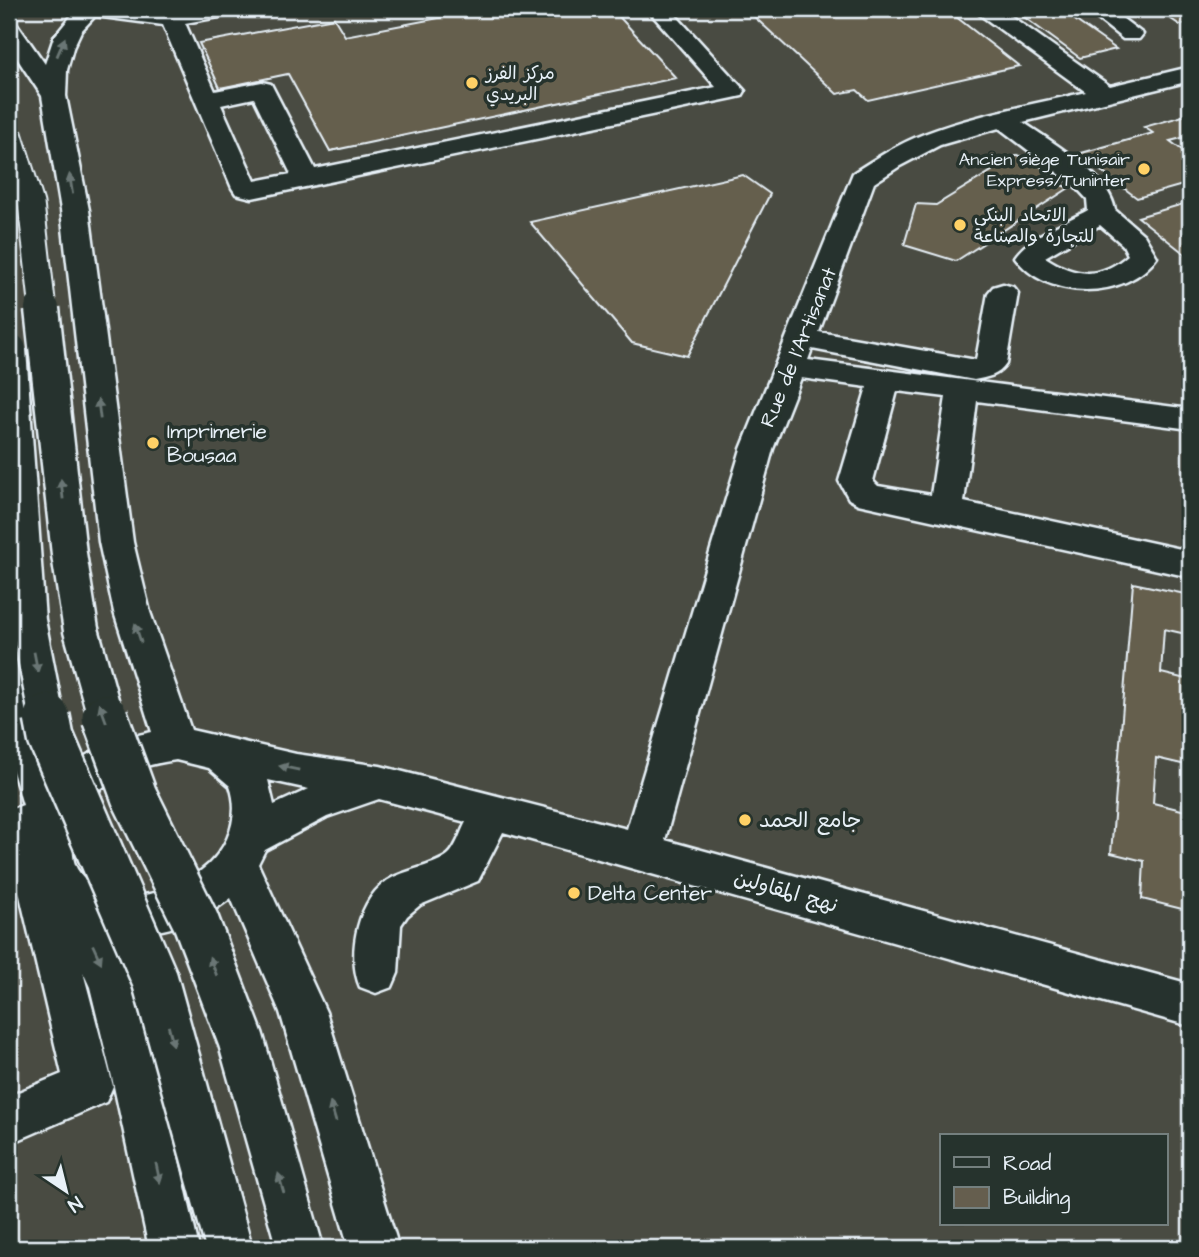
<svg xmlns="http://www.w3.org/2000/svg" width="1199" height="1257" viewBox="0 0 1199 1257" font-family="'Architects Daughter','Playpen Sans Arabic',sans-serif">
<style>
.built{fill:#494c42;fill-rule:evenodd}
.building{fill:#655e4e;stroke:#e8f1f8;stroke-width:2}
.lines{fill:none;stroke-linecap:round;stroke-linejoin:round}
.minor-casing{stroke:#e8f1f8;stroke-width:5}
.minor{fill:#26332d;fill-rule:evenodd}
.minor-bridge-far2-casing{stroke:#e8f1f8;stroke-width:29;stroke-linecap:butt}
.minor-bridge-far1-casing{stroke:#e8f1f8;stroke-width:39;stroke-linecap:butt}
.minor-bridge-casing{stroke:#e8f1f8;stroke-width:50;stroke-linecap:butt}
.minor-bridge-far2{stroke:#26332d;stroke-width:25}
.minor-bridge-far1{stroke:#26332d;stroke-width:34}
.minor-bridge{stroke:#26332d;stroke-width:45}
.oneway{fill:#6a7674}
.poi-dot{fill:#ffd166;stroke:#26332d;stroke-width:2.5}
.labels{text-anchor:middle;stroke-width:7;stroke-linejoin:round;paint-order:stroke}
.far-poi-label{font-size:18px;fill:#e8f1f8;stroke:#26332d;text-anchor:start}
.street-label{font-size:21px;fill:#e8f1f8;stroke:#26332d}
.poi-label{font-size:21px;fill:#e8f1f8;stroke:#26332d;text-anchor:start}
</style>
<rect width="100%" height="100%" fill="#394037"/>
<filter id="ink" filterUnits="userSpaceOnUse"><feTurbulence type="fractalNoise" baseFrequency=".0143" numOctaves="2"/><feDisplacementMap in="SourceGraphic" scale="14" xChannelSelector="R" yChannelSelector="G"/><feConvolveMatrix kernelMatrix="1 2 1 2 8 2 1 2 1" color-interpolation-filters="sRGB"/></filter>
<g filter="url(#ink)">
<!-- built -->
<path class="built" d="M 9,9 L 1190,9 L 1190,1248 L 9,1248 ZM 942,1136 L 1166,1136 L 1166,1224 L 942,1224 Z"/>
<!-- building -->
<g class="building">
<path d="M 486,9 L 612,9 L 676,78 L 330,151 L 288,74 L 220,88 L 199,43 L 334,18 L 345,36 Z"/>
<path d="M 746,9 L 946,9 L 1019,66 L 868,100 L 857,90 L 837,94 Z"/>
<path d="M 1013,9 L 1059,9 L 1116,49 L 1080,58 Z"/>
<path d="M 1156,9 L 1190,9 L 1190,23 L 1180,25 Z"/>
<path d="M 1190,114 L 1190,136 L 1170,141 L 1190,156 L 1190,183 L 1137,198 L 1078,154 L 1153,133 L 1144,127 Z"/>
<path d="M 1018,155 L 1055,174 L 1046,179 L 1069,188 L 956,261 L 904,245 L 916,204 L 936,205 Z"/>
<path d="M 743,175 L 770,194 L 687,356 L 632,343 L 530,222 Z"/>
<path d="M 1190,202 L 1190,258 L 1138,217 Z"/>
<path d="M 1133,583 L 1190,595 L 1190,635 L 1164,629 L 1161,673 L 1190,680 L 1190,766 L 1156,758 L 1153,803 L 1190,812 L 1190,911 L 1142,899 L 1144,861 L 1111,853 Z"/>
</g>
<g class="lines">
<defs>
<g id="minor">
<path d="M 77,9 L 143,9 L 172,12 L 191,9 L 239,9 L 236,14 L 185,23 L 215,91 L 262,82 L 271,84 L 315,169 L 716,87 L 647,9 L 670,9 L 745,91 L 742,96 L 733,98 L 252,198 L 236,194 L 232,188 L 163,25 L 95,16 L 81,31 L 73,48 L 67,70 L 66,96 L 89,210 L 133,542 L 150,612 L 191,730 L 296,754 L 380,766 L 627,829 L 741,449 L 853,173 C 875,159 898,144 924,134 C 976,114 1032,105 1086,92 L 979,14 L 976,9 L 1001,9 L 1110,86 L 1190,67 L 1190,81 L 1023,122 C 1051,142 1110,175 1115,210 L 1144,235 L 1157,257 C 1127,301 1045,301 1015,257 C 1030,235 1065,223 1088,210 L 1087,199 L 1075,186 L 999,128 L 940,145 L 900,166 L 874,183 L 819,332 L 976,360 L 988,293 L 993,287 L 1003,284 L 1013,287 L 1018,293 L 1006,364 C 998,376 988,377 974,380 L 812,349 L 808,360 L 1190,409 L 1190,429 L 977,401 L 964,502 L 1190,551 L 1190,577 L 858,504 L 849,499 L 839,481 L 867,387 L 801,378 L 773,449 L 665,840 L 1190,984 L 1190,1026 L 503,832 L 478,881 L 420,905 L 407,916 L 401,925 L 398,973 L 392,987 L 376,993 L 360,987 C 346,955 358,895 392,878 C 407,870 436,865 448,855 C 456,849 461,831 466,822 L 379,799 L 327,817 L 265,850 L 258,864 L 326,1012 L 399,1248 L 349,1248 L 280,1012 L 231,898 C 196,925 152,938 109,932 L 134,986 L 160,1077 L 199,1248 L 149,1248 L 112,1077 L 90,987 L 83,972 L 113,1086 L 106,1102 L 9,1144 L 9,1096 L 62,1074 L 9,849 L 9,810 L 23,805 L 9,758 L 9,659 L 22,664 L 28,674 L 42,737 L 56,782 C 79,752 117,739 152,732 L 114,612 L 99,542 L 61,210 L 42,96 L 9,46 L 9,22 L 17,24 L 45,64 L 54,37 ZM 254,98 L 291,174 L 255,181 L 221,105 ZM 1100,225 L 1123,245 L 1128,255 C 1100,280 1075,277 1045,257 ZM 897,391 L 946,397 L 931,495 L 878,486 L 873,481 ZM 176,760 L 209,768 L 230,786 C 240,814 230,844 209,864 C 176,894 107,916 77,869 C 71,859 72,842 75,832 C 85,784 132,766 176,760 ZM 268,780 L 309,789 L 274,805 Z"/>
<path d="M 1085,9 L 1110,9 L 1143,34 L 1139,39 L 1123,39 Z"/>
</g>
</defs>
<!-- minor casing -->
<use href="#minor" class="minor-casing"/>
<!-- minor -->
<use href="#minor" class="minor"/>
<defs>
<path id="minor-bridge-far2" d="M 9,134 L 31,204 L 43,310"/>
<g id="minor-bridge-far1">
<path d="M 42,309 L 69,554 L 81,630 L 106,719"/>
<path d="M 9,350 L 28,621 L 47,719"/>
</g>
<g id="minor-bridge">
<path d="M 47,717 L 51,738 L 155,980 L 229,1248"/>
<path d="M 105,717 L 134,796 L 196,922 L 241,1040 L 300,1248"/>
</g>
</defs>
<!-- minor-bridge-far2 casing -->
<use href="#minor-bridge-far2" class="minor-bridge-far2-casing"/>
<!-- minor-bridge-far1 casing -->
<use href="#minor-bridge-far1" class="minor-bridge-far1-casing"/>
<!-- minor-bridge casing -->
<use href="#minor-bridge" class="minor-bridge-casing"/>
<!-- minor-bridge-far2 -->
<use href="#minor-bridge-far2" class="minor-bridge-far2"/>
<!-- minor-bridge-far1 -->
<use href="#minor-bridge-far1" class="minor-bridge-far1"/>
<!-- minor-bridge -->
<use href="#minor-bridge" class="minor-bridge"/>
</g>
<!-- one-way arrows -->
<defs><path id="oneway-solid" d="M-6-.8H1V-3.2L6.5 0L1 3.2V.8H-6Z" transform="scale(1.75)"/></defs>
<g class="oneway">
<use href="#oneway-solid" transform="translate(61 47) rotate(-67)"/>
<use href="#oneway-solid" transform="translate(71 184) rotate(-99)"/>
<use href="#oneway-solid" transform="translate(99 409) rotate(-97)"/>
<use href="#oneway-solid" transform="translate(62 489) rotate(-96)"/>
<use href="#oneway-solid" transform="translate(138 633) rotate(-108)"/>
<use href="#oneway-solid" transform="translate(36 662) rotate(79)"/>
<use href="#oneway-solid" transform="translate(103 713) rotate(-110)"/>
<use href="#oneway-solid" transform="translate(289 768) rotate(-168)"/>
<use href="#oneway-solid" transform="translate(97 954) rotate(65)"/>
<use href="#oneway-solid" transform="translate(213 966) rotate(-111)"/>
<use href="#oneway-solid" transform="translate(171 1036) rotate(75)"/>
<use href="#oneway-solid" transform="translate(333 1112) rotate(-107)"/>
<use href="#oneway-solid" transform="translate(158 1173) rotate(78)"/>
<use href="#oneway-solid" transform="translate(281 1183) rotate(-106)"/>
</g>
</g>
<!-- markers -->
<g class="poi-dot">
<circle cx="472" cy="83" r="7"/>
<circle cx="1144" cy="169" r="7"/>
<circle cx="960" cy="225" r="7"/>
<circle cx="153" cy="443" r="7"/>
<circle cx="745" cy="820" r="7"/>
<circle cx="574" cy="893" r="7"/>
</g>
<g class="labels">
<!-- far-poi labels -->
<g class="far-poi-label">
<text x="486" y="79">مركز الفرز<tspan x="486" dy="21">البريدي</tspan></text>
<text x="1130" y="165" text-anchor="end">Ancien siège Tunisair<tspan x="1130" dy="21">Express/Tuninter</tspan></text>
<text x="974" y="221">الاتحاد البنكي<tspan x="974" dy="21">للتجارة والصناعة</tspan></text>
</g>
<!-- street labels -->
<g class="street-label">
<text transform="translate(798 347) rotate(-68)" y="7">Rue de l'Artisanat</text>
<text transform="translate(786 891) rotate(16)" y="7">نهج المقاولين</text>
</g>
<!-- poi labels -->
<g class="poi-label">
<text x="167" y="438">Imprimerie<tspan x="167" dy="24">Bousaa</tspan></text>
<text x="759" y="827">جامع الحمد</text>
<text x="588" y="900">Delta Center</text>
</g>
</g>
<!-- margin -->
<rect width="1199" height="1257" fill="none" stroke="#26332d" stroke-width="35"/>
<rect x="18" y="18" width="1164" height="1222" fill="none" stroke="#e8f1f8" stroke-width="2.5" filter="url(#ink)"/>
<!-- legend -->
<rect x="940" y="1134" width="228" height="91" fill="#26332d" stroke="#747f7e" stroke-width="2"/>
<rect x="954" y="1157" width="35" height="10" fill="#26332d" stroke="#747f7e" stroke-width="2"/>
<text x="1003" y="1170" font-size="21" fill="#e8f1f8">Road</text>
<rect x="954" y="1187" width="35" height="21" fill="#655e4e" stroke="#747f7e" stroke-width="2"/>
<text x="1003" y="1204" font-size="21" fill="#e8f1f8">Building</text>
<!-- north arrow -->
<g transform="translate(66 1191) rotate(145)" stroke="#26332d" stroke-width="5" paint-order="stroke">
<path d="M0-5L12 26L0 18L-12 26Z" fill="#e8f1f8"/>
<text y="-10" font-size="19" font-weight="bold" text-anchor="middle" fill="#e8f1f8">N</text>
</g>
</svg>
